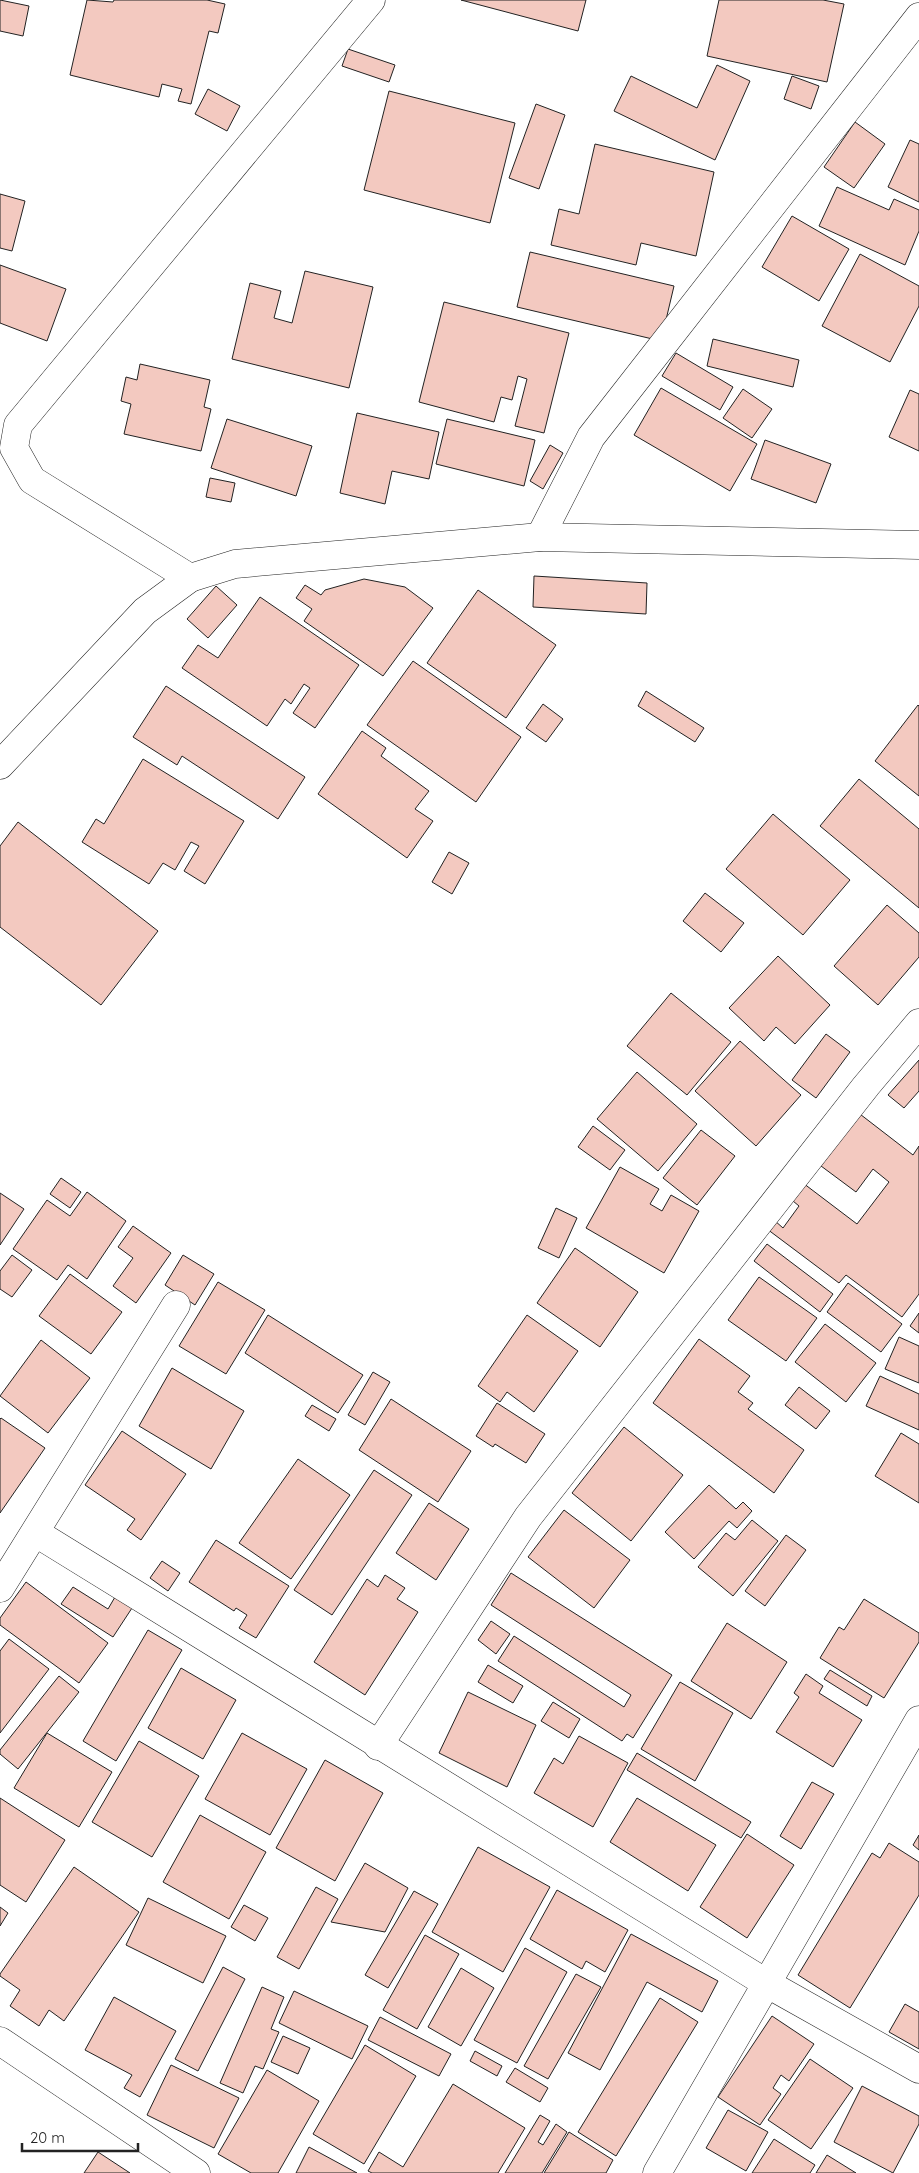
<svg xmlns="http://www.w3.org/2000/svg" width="919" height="2173" viewBox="0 0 919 2173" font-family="Quicksand,sans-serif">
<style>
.building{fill:#f3c9c0;stroke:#222}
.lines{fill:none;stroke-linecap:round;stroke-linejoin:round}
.minor-casing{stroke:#222;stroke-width:29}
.minor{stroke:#fff;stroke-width:28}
</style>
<rect width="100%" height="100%" fill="#fff"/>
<!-- building -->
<g class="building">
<path d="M 0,0 L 29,6 L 23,36 L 0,31 Z"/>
<path d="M 87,0 L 113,2 L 114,0 L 207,0 L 225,4 L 218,33 L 209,31 L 191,104 L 178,101 L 182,89 L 162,84 L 159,97 L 70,75 Z"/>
<path d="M 461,0 L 586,0 L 578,31 Z"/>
<path d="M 719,0 L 823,0 L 844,4 L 827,82 L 707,56 Z"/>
<path d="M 348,49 L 395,65 L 389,82 L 342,66 Z"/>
<path d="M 717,65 L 750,81 L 715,160 L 614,111 L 631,76 L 697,108 Z"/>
<path d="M 792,76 L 819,86 L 811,109 L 784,99 Z"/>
<path d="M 208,89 L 240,106 L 227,131 L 195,114 Z"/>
<path d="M 389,91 L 515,123 L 490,223 L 364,190 Z"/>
<path d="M 536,104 L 565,115 L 539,189 L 509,178 Z"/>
<path d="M 855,122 L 885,144 L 854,188 L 824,167 Z"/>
<path d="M 910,140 L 919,144 L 919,202 L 888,187 Z"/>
<path d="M 595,144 L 714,172 L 696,256 L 641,243 L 636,265 L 551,245 L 559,209 L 579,214 Z"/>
<path d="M 837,187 L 889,210 L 894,199 L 919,210 L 919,231 L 905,265 L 819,226 Z"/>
<path d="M 0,194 L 25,201 L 12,251 L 0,248 Z"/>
<path d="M 792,216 L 849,249 L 819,301 L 762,267 Z"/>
<path d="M 530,252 L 674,286 L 661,341 L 517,307 Z"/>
<path d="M 860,254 L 919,286 L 919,306 L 890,362 L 822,326 Z"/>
<path d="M 0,265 L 66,289 L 47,341 L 0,323 Z"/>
<path d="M 305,271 L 373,287 L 349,388 L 232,359 L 250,283 L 281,291 L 274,318 L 292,323 Z"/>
<path d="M 444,302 L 569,333 L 544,433 L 515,426 L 527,379 L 518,376 L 512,400 L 501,397 L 494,422 L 419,402 Z"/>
<path d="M 713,339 L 799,360 L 793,387 L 707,366 Z"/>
<path d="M 676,353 L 733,387 L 720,410 L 662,376 Z"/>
<path d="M 140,364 L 210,380 L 204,407 L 211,409 L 201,451 L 124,434 L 131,404 L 121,401 L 126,377 L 137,380 Z"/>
<path d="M 661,388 L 757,444 L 730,491 L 634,435 Z"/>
<path d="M 743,389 L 772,409 L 752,438 L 723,418 Z"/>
<path d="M 910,390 L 919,394 L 919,451 L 889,437 Z"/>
<path d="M 357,413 L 439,432 L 429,479 L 392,471 L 385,504 L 340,493 Z"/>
<path d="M 227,419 L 312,446 L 296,496 L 211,468 Z"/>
<path d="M 447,419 L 535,440 L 524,486 L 436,464 Z"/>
<path d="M 765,440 L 831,464 L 816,503 L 751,479 Z"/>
<path d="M 550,445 L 563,453 L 543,489 L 530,481 Z"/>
<path d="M 210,478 L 235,483 L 231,502 L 206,497 Z"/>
<path d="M 534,576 L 647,583 L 646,614 L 533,607 Z"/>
<path d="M 364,579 L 405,587 L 433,608 L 383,676 L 304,621 L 312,609 L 296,598 L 305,585 L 321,595 L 325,590 Z"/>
<path d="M 216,586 L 237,605 L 208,638 L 187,619 Z"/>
<path d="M 478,590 L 556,645 L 506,718 L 427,663 Z"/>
<path d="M 260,597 L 359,665 L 315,728 L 293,713 L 310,688 L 304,684 L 291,704 L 285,699 L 267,726 L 182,668 L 198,645 L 218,658 Z"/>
<path d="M 413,661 L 521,737 L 476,802 L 367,725 Z"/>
<path d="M 166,686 L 305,777 L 278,819 L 182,756 L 177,765 L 133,737 Z"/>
<path d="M 646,691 L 704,728 L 695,742 L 638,706 Z"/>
<path d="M 543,704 L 563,719 L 546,742 L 526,728 Z"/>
<path d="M 918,705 L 919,706 L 919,796 L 875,761 Z"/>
<path d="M 362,731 L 386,748 L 381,756 L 429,791 L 415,809 L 433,821 L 407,858 L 318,794 Z"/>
<path d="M 143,759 L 244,821 L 205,884 L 184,871 L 199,846 L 191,842 L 175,870 L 163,863 L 149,884 L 82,842 L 96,819 L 104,824 Z"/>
<path d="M 859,779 L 919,829 L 919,908 L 820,826 Z"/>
<path d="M 773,814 L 850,880 L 803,935 L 726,869 Z"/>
<path d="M 18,822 L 158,931 L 101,1005 L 0,927 L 0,846 Z"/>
<path d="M 449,852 L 469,863 L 452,894 L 432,882 Z"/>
<path d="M 705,893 L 744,923 L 721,952 L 683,921 Z"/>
<path d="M 887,905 L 919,933 L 919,957 L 878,1005 L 834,966 Z"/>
<path d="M 778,956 L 830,1005 L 795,1044 L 776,1027 L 764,1041 L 729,1008 Z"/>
<path d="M 671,993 L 731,1042 L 687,1095 L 627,1046 Z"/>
<path d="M 826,1034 L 850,1052 L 816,1098 L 792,1080 Z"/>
<path d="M 740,1041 L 801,1095 L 756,1146 L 695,1091 Z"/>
<path d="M 919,1060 L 919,1091 L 904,1108 L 888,1095 Z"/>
<path d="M 637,1072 L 697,1124 L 658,1171 L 597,1119 Z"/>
<path d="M 856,1111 L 913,1155 L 919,1146 L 919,1294 L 902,1317 L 846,1275 L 839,1283 L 767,1229 L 774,1220 L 783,1228 L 799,1206 L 787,1196 L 799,1180 L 857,1224 L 889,1182 L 873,1169 L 856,1192 L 817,1163 Z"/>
<path d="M 593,1126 L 625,1150 L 610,1170 L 578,1147 Z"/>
<path d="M 701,1130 L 735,1156 L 697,1205 L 663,1178 Z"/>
<path d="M 620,1167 L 659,1189 L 650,1204 L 662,1211 L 671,1195 L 699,1211 L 664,1273 L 586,1228 Z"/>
<path d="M 61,1178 L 81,1192 L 70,1208 L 50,1194 Z"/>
<path d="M 87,1192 L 126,1221 L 87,1279 L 68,1265 L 57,1280 L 13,1249 L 47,1200 L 70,1216 Z"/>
<path d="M 0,1193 L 24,1209 L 0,1245 Z"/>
<path d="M 556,1208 L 577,1218 L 559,1258 L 538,1248 Z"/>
<path d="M 133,1226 L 171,1253 L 136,1303 L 113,1286 L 133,1258 L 118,1247 Z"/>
<path d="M 767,1244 L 833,1294 L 820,1312 L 754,1261 Z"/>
<path d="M 575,1248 L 638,1292 L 600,1347 L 537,1303 Z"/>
<path d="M 12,1255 L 32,1270 L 12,1297 L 0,1289 L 0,1271 Z"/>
<path d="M 183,1255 L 214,1274 L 195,1305 L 165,1285 Z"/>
<path d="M 70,1274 L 122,1312 L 91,1354 L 39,1316 Z"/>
<path d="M 759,1277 L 817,1318 L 786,1361 L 728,1320 Z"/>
<path d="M 218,1282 L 265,1310 L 226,1374 L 179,1346 Z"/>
<path d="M 848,1283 L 902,1324 L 881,1352 L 827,1312 Z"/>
<path d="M 919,1313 L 919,1333 L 910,1326 Z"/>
<path d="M 268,1315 L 363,1375 L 338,1413 L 245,1353 Z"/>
<path d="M 527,1315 L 578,1351 L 534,1412 L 507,1392 L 500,1402 L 478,1386 Z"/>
<path d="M 825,1324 L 876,1363 L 846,1402 L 795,1362 Z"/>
<path d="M 899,1337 L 919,1346 L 919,1383 L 885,1369 Z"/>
<path d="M 699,1339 L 750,1376 L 738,1392 L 753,1403 L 748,1409 L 804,1450 L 774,1493 L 653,1403 Z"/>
<path d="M 41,1340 L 90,1378 L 48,1433 L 0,1396 Z"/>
<path d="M 172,1368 L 244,1411 L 211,1469 L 139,1426 Z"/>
<path d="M 373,1372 L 390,1382 L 365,1425 L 348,1415 Z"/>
<path d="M 880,1376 L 919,1394 L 919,1430 L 866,1406 Z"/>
<path d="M 799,1387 L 830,1411 L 816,1429 L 785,1405 Z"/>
<path d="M 391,1399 L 471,1451 L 438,1502 L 359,1450 Z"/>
<path d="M 497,1403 L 545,1434 L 526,1463 L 495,1444 L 493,1447 L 476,1436 Z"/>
<path d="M 312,1405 L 336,1419 L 329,1431 L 305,1416 Z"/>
<path d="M 1,1418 L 45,1448 L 0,1513 L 0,1419 Z"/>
<path d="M 624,1427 L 683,1475 L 631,1541 L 572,1493 Z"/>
<path d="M 122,1431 L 186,1474 L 141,1540 L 127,1530 L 135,1519 L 85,1485 Z"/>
<path d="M 901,1433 L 919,1444 L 919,1503 L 875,1476 Z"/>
<path d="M 298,1459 L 350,1495 L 291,1579 L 239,1543 Z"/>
<path d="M 374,1470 L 412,1495 L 332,1615 L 294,1590 Z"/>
<path d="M 709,1485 L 736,1509 L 743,1502 L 752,1511 L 737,1528 L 729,1521 L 694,1559 L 665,1532 Z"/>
<path d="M 429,1503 L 469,1529 L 436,1580 L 396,1553 Z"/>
<path d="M 564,1510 L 630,1560 L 594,1608 L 528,1557 Z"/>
<path d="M 752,1520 L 778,1541 L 733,1596 L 698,1567 L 726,1533 L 735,1540 Z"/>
<path d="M 786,1535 L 806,1550 L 765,1606 L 745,1591 Z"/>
<path d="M 216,1540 L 289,1586 L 256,1638 L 239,1628 L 247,1615 L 236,1608 L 234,1611 L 189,1582 Z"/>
<path d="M 162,1561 L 180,1573 L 168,1591 L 150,1578 Z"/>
<path d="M 511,1573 L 672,1675 L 633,1738 L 627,1734 L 622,1741 L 498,1661 L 514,1636 L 624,1707 L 631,1695 L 491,1605 Z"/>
<path d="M 385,1575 L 405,1588 L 397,1599 L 418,1612 L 365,1695 L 314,1662 L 367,1579 L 378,1587 Z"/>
<path d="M 26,1582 L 108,1643 L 79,1683 L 0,1625 L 0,1618 Z"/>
<path d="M 73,1587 L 108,1609 L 115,1597 L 132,1608 L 113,1637 L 61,1604 Z"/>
<path d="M 864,1599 L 919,1633 L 919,1642 L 884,1698 L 820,1658 L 839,1627 L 844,1630 Z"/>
<path d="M 491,1621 L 510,1634 L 496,1654 L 478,1640 Z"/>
<path d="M 727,1623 L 787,1662 L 751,1719 L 691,1681 Z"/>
<path d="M 148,1630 L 182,1650 L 116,1761 L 83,1741 Z"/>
<path d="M 9,1639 L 49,1669 L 0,1733 L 0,1651 Z"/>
<path d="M 488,1665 L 523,1686 L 513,1703 L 478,1682 Z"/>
<path d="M 181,1668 L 236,1700 L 203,1759 L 148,1728 Z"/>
<path d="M 830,1670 L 872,1696 L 867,1706 L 824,1679 Z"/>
<path d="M 806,1674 L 823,1686 L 819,1693 L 862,1720 L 833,1767 L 776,1732 L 799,1697 L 794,1693 Z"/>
<path d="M 59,1676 L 79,1692 L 18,1769 L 0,1754 L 0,1750 Z"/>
<path d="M 680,1682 L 733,1713 L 695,1781 L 641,1749 Z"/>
<path d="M 468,1692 L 536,1725 L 507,1787 L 439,1753 Z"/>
<path d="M 553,1702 L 580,1719 L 569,1738 L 541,1721 Z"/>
<path d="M 47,1733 L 112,1772 L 79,1827 L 14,1788 Z"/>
<path d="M 242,1733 L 307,1769 L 270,1835 L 205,1799 Z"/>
<path d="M 579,1736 L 628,1763 L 593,1827 L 534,1793 L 554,1758 L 563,1764 Z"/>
<path d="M 139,1741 L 199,1776 L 152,1857 L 92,1822 Z"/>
<path d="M 637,1753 L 751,1822 L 741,1838 L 627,1770 Z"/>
<path d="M 325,1760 L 383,1793 L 335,1881 L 276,1848 Z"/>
<path d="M 812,1782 L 834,1794 L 801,1849 L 780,1836 Z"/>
<path d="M 0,1798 L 65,1840 L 26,1902 L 0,1885 Z"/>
<path d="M 637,1798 L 716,1845 L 688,1891 L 610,1842 Z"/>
<path d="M 200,1815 L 266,1852 L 229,1919 L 163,1882 Z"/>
<path d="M 747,1834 L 794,1865 L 747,1938 L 700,1907 Z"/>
<path d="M 919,1835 L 919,1850 L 913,1845 Z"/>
<path d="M 889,1843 L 919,1862 L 919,1895 L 850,2008 L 798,1975 L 872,1853 L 880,1858 Z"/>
<path d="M 478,1847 L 550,1887 L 503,1972 L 432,1932 Z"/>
<path d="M 365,1863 L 408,1888 L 385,1932 L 331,1922 Z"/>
<path d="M 74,1867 L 139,1912 L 64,2021 L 49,2010 L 39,2026 L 10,2006 L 20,1990 L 0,1976 L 0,1974 Z"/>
<path d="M 316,1887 L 338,1899 L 299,1969 L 277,1957 Z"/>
<path d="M 557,1890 L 628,1930 L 605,1972 L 586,1961 L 582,1969 L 530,1939 Z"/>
<path d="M 414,1891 L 438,1904 L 388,1988 L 365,1975 Z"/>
<path d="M 148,1898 L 226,1936 L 203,1983 L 126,1945 Z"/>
<path d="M 244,1905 L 268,1918 L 255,1941 L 231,1927 Z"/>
<path d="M 0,1907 L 8,1913 L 0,1926 Z"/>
<path d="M 631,1934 L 718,1981 L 702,2012 L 647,1982 L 600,2070 L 568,2053 Z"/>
<path d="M 425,1935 L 459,1954 L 417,2029 L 383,2010 Z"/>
<path d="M 525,1948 L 567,1972 L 517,2063 L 474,2040 Z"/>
<path d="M 223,1967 L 245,1979 L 198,2071 L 175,2059 Z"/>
<path d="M 461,1968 L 494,1988 L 461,2046 L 428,2027 Z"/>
<path d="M 576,1974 L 601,1987 L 548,2079 L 524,2066 Z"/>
<path d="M 262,1987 L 284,1997 L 271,2029 L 279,2032 L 263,2069 L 255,2066 L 243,2093 L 220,2083 Z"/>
<path d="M 294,1991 L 368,2026 L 352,2059 L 279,2023 Z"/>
<path d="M 114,1997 L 176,2031 L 140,2097 L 124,2088 L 132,2075 L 85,2050 Z"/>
<path d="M 660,1998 L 698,2022 L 616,2156 L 578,2132 Z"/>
<path d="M 905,2004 L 919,2012 L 919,2049 L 889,2032 Z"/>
<path d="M 772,2016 L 814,2044 L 789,2081 L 781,2075 L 773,2088 L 781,2094 L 760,2125 L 718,2097 Z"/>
<path d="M 380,2017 L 451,2054 L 439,2076 L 368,2040 Z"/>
<path d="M 283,2036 L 310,2048 L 298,2074 L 271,2062 Z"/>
<path d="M 365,2045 L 416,2076 L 364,2164 L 313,2134 Z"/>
<path d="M 475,2051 L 502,2066 L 497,2076 L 470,2061 Z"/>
<path d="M 810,2059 L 853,2088 L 811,2149 L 768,2120 Z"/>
<path d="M 171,2065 L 239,2098 L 214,2148 L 147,2115 Z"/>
<path d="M 515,2068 L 548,2088 L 540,2102 L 506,2082 Z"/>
<path d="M 267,2070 L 319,2101 L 278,2173 L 251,2173 L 218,2154 Z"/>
<path d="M 453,2084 L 525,2128 L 498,2173 L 372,2173 L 368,2171 L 379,2152 L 403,2167 Z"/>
<path d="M 862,2086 L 919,2116 L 919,2124 L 893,2173 L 834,2142 Z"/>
<path d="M 728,2110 L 768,2132 L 746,2171 L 706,2148 Z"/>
<path d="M 540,2115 L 550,2121 L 538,2142 L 543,2145 L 556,2124 L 567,2132 L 542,2173 L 505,2173 Z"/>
<path d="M 569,2132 L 613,2160 L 606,2173 L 544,2173 Z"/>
<path d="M 774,2139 L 815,2165 L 810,2173 L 752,2173 Z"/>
<path d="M 309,2147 L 357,2173 L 296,2173 Z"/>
<path d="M 98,2152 L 130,2173 L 84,2173 Z"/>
<path d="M 827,2155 L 856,2173 L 816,2173 Z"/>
</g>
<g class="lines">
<defs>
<g id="minor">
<path d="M 540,537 L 591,437 L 919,17"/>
<path d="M 190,578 L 32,480 L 14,448 L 18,425 L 371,0"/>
<path d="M 0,765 L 145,611 L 190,578 L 235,564 L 540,537 L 919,545"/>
<path d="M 36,1533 L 766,1983 L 919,2069"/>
<path d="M 0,1588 L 176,1305"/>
<path d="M 378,1746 L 528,1517 L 866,1086 L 919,1023"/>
<path d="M 0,2041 L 196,2173"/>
<path d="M 657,2173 L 919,1720"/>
</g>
</defs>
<!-- minor casing -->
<use href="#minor" class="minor-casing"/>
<!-- minor -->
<use href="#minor" class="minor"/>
</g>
<!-- scale -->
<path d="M22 2143v8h116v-8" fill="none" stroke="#222222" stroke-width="2.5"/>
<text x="30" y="2143" font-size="15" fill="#222222" stroke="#ffffff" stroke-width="4" paint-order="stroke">20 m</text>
</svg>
